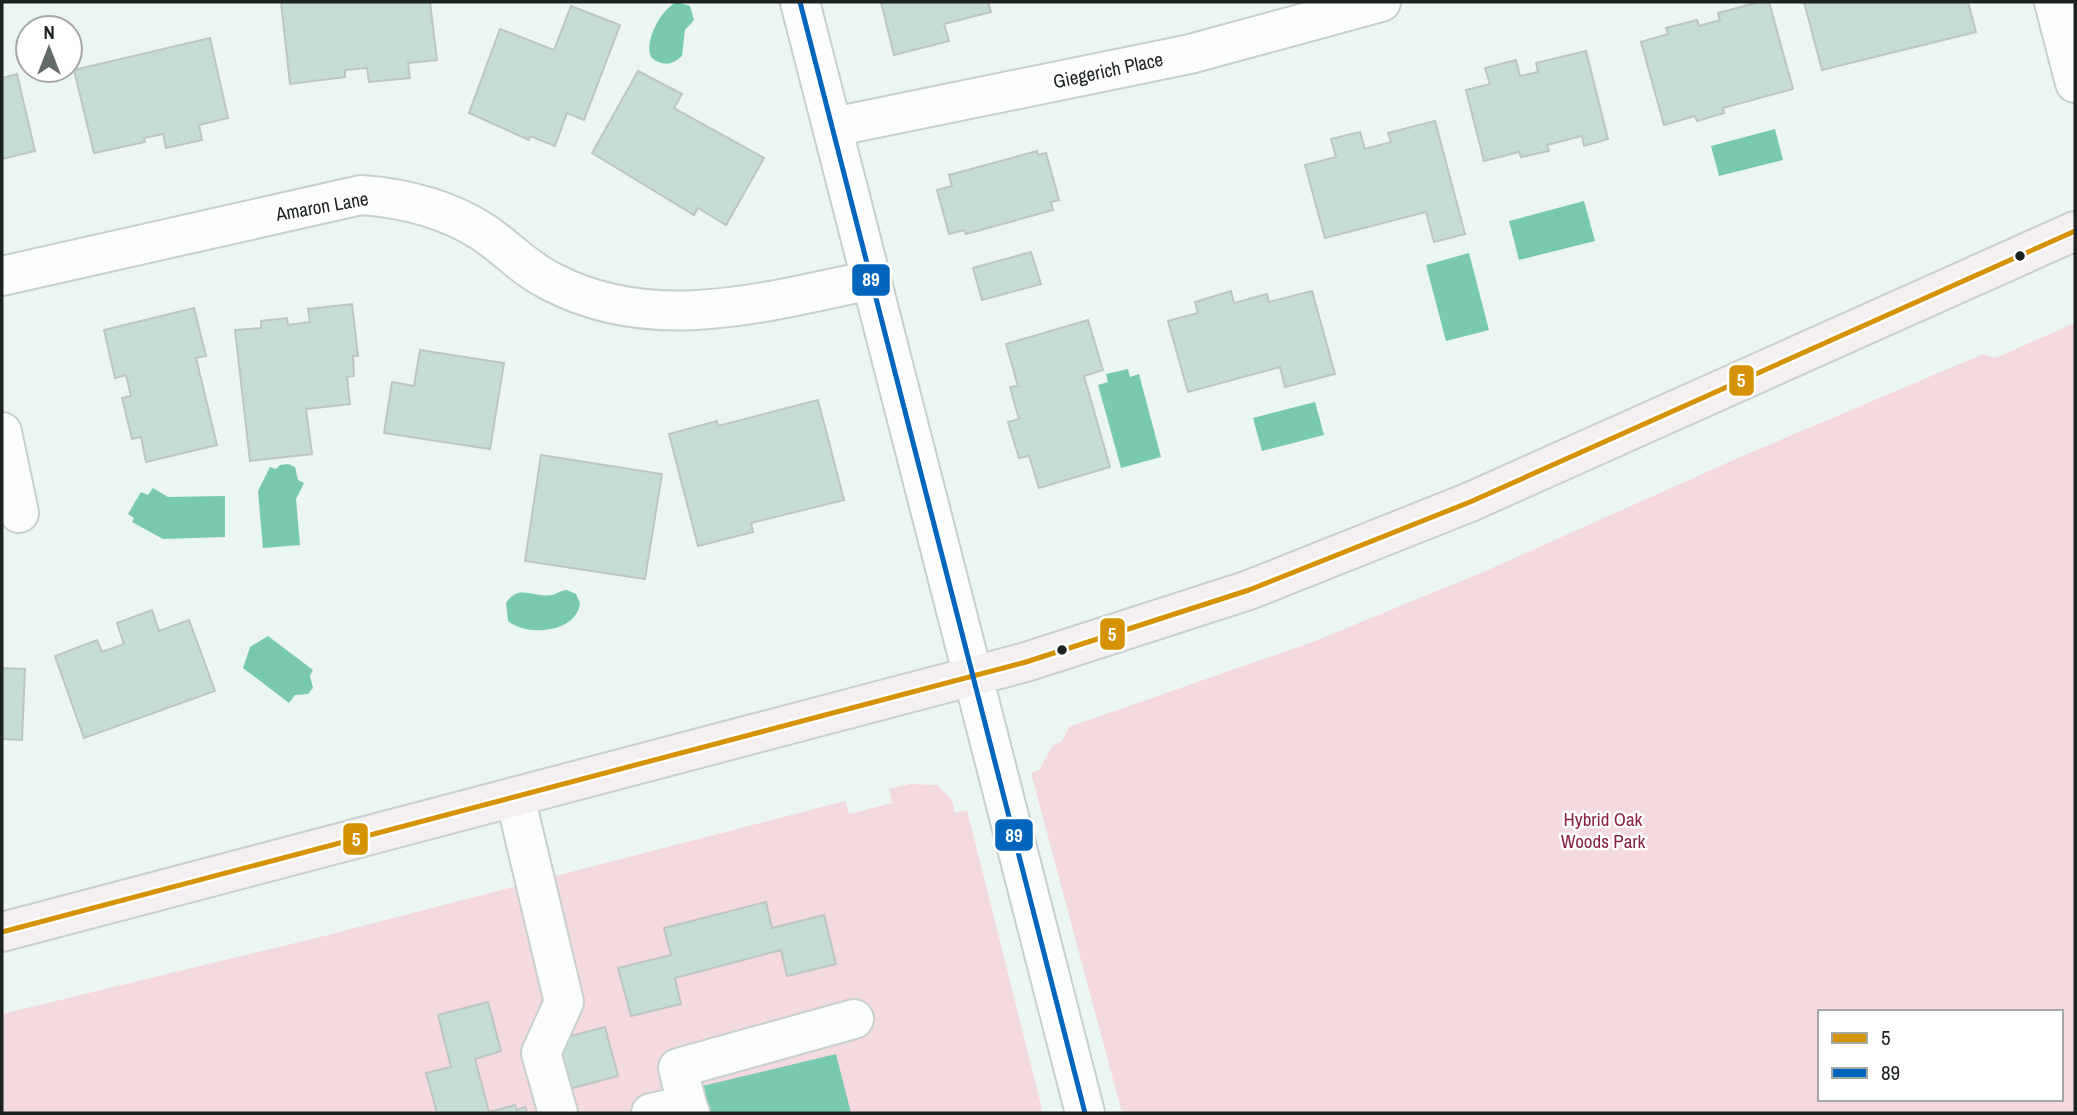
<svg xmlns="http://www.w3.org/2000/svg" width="2077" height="1115" viewBox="0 0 2077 1115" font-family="'Archivo Narrow',sans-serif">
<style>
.green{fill:#f4d9de;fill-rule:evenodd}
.water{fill:#79c9b1}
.building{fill:#c4ddd5;stroke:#bdc6c3;stroke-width:2}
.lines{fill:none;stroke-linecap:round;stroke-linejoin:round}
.minor-casing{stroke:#c7d0cd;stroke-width:42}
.major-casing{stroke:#cad0ce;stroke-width:42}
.minor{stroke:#fcfefd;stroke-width:38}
.major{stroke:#f4f0f1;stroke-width:38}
.bus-1-casing{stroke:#fff;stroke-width:10}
.bus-2-casing{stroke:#fff;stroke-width:10}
.bus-1{stroke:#d69205;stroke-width:5}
.bus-2{stroke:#0065bd;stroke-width:5}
.bus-dot{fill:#1b2220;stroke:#fff;stroke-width:2.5}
.labels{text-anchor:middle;stroke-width:5;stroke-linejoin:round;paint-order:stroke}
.street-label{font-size:19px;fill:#1b2220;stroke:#fff}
.park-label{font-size:19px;fill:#8a2246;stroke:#fff}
.line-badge{stroke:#fff;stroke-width:2.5}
.badge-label{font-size:19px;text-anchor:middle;font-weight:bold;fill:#fff}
</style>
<rect width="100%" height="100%" fill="#ebf6f2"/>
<!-- green -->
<g class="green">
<path d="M 2075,323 L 2075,1113 L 1122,1113 L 1031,773 L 1039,770 L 1052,746 L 1062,741 L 1069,727 L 1315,641 L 1488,570 L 1738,458 L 1983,354 L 1995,358 ZM 1820,1012 L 2061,1012 L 2061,1099 L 1820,1099 Z"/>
<path d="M 910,784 L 937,785 L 952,800 L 955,813 L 967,810 L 1043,1113 L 2,1113 L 2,1014 L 320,937 L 845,801 L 849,814 L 892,803 L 889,789 Z"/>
</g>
<!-- water -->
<g class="water">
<path d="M 677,2 L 690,6 L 694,20 L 685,30 L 682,56 C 672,66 661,66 651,57 C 644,41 661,9 677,2 Z"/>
<path d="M 1775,129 L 1783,160 L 1719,176 L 1711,146 Z"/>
<path d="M 1584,201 L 1595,241 L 1519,260 L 1509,221 Z"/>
<path d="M 1469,253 L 1489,330 L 1446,341 L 1426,265 Z"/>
<path d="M 1128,369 L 1130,377 L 1139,374 L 1161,457 L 1121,468 L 1098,385 L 1108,382 L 1106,374 Z"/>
<path d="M 1315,402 L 1324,435 L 1262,451 L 1253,418 Z"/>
<path d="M 288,464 L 295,467 L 298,480 L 304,483 L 296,499 L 300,545 L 263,548 L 258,491 L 270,467 L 276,469 L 280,465 Z"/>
<path d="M 153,488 L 168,497 L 225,496 L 225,537 L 163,539 L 132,522 L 134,518 L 128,514 L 141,492 L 148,495 Z"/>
<path d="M 567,590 L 576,594 L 580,603 C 577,633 527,637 508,621 L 506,603 C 519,583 533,598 552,595 C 557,594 561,590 567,590 Z"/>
<path d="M 268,636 L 313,670 L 310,676 L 313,688 L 308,694 L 295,695 L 289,703 L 243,668 L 250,647 Z"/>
<path d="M 836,1054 L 851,1113 L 704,1113 L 698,1087 Z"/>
</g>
<!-- building -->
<g class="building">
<path d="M 281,2 L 430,2 L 437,60 L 408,63 L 410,78 L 369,82 L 367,68 L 345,70 L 345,77 L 290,84 Z"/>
<path d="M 881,2 L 988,2 L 991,12 L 944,24 L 949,41 L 894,55 Z"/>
<path d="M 1759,2 L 1769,2 L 1793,89 L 1723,108 L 1724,113 L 1697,121 L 1695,116 L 1664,125 L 1641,42 L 1668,34 L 1666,28 L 1697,20 L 1699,26 L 1720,20 L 1718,13 Z"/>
<path d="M 1804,2 L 1968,2 L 1976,32 L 1822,70 Z"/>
<path d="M 571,6 L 620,25 L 584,120 L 567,113 L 555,146 L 530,136 L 529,140 L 469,113 L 500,29 L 554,50 Z"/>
<path d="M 210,38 L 228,118 L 199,125 L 202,140 L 166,148 L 163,134 L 144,138 L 145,142 L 94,153 L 74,70 Z"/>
<path d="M 1586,51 L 1608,139 L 1584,146 L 1582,136 L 1547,145 L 1549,151 L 1521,157 L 1519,152 L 1484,161 L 1466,90 L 1490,84 L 1485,68 L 1516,60 L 1520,76 L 1538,72 L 1536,63 Z"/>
<path d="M 638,71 L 682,94 L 674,108 L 764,158 L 726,225 L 698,208 L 694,215 L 592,153 Z"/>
<path d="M 17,74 L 35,151 L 2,159 L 2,78 Z"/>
<path d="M 1435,121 L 1465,234 L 1434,242 L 1426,212 L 1325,238 L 1305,165 L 1336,157 L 1331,139 L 1360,132 L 1365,149 L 1391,142 L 1388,133 Z"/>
<path d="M 1037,151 L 1038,155 L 1046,153 L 1059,200 L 1051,202 L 1053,210 L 966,234 L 964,230 L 949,234 L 937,190 L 952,186 L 949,175 Z"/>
<path d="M 1031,252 L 1041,284 L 982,300 L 973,268 Z"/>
<path d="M 1231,291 L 1234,303 L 1267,294 L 1269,302 L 1312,291 L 1335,374 L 1285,387 L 1280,367 L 1188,392 L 1168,321 L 1198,313 L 1195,302 Z"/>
<path d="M 352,304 L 358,356 L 353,356 L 354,376 L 347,377 L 350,404 L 306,409 L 312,454 L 250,461 L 235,330 L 261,328 L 261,321 L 287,318 L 288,325 L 310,322 L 308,309 Z"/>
<path d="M 194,308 L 206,356 L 196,358 L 217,445 L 146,462 L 141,437 L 132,439 L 122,398 L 131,396 L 126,375 L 115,378 L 104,330 Z"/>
<path d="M 1088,320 L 1103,370 L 1084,376 L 1110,467 L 1039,488 L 1029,456 L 1019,458 L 1008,422 L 1019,419 L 1010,387 L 1018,386 L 1006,344 Z"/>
<path d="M 420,350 L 504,363 L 490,449 L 384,433 L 392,382 L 414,386 Z"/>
<path d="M 818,400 L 844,500 L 751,523 L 753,532 L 698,546 L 669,434 L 717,421 L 718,426 Z"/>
<path d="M 541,455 L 662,474 L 645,579 L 525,561 Z"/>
<path d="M 152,610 L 159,631 L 189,620 L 215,691 L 84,738 L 55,656 L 97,640 L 102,652 L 124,644 L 117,623 Z"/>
<path d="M 2,668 L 25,669 L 22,740 L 2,739 Z"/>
<path d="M 766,902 L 772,928 L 824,915 L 836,964 L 787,976 L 781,950 L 675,978 L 681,1004 L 631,1016 L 618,968 L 671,955 L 664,928 Z"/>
<path d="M 488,1002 L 501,1051 L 475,1059 L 489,1112 L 515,1105 L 517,1110 L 525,1107 L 527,1113 L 437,1113 L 426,1073 L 451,1067 L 438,1015 Z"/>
<path d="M 605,1027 L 618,1076 L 569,1089 L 556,1040 Z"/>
</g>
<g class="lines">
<defs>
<g id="minor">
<path d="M 800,2 L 1085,1113"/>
<path d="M 2054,2 L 2075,83"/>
<path d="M 833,127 L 1190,54 L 1381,2"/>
<path d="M 2,276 L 361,195 C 403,198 447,209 483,232 C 507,248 525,269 552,282 C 654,335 765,302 871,280"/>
<path d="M 2,432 L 19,513"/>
<path d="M 515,797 L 564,1002 L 541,1053 L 558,1113"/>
<path d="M 687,1105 L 678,1068 L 854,1019"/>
<path d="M 651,1113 L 687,1105 L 690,1113"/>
</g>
<path id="major" d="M 2,932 L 1026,662 L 1249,590 L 1470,502 L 2075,231"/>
</defs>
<!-- minor casing -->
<use href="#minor" class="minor-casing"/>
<!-- major casing -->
<use href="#major" class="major-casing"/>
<!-- minor -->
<use href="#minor" class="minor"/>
<!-- major -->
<use href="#major" class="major"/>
<defs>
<path id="bus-1" d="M 2,932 L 1026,662 L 1249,590 L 1470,502 L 2075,231"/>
<path id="bus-2" d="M 800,2 L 1085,1113"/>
</defs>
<!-- bus-1 casing -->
<use href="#bus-1" class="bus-1-casing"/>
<!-- bus-2 casing -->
<use href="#bus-2" class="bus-2-casing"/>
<!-- bus-1 -->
<use href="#bus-1" class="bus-1"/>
<!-- bus-2 -->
<use href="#bus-2" class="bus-2"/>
</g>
<!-- markers -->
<g class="bus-dot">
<circle cx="2020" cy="256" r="6"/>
<circle cx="1062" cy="650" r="6"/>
</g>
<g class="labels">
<!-- street labels -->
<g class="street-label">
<text transform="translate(1108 70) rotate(-12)" y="7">Giegerich Place</text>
<text transform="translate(322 206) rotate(-10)" y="7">Amaron Lane</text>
</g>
<!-- park labels -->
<g class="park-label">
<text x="1603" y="826">Hybrid Oak<tspan x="1603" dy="22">Woods Park</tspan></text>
</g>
</g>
<g class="line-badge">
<rect x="851" y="263" width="40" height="34" rx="7" fill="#0065bd"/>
<rect x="1728" y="364" width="27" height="33" rx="7" fill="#d69205"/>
<rect x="1099" y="617" width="27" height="34" rx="7" fill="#d69205"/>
<rect x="994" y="818" width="40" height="34" rx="7" fill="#0065bd"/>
<rect x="342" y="822" width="27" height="34" rx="7" fill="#d69205"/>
</g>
<g class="badge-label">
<text x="871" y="286">89</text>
<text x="1741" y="387">5</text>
<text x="1112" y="641">5</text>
<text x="1014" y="842">89</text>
<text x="356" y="846">5</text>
</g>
<!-- border -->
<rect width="2077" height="1115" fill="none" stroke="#1b2220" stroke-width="7"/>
<!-- legend -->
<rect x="1818" y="1010" width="245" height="91" fill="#ffffff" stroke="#a4a7a6" stroke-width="2"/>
<rect x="1832" y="1033" width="35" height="10" fill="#d69205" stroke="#a4a7a6" stroke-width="2"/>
<text x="1881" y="1045" font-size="21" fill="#1b2220">5</text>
<rect x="1832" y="1068" width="35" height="10" fill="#0065bd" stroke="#a4a7a6" stroke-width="2"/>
<text x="1881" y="1080" font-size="21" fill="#1b2220">89</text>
<!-- north arrow -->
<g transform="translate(49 49)"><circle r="33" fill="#ffffff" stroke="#a4a7a6" stroke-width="2"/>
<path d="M0-5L12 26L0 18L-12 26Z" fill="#646c6a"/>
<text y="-10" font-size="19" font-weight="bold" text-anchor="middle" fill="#1b2220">N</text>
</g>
</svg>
